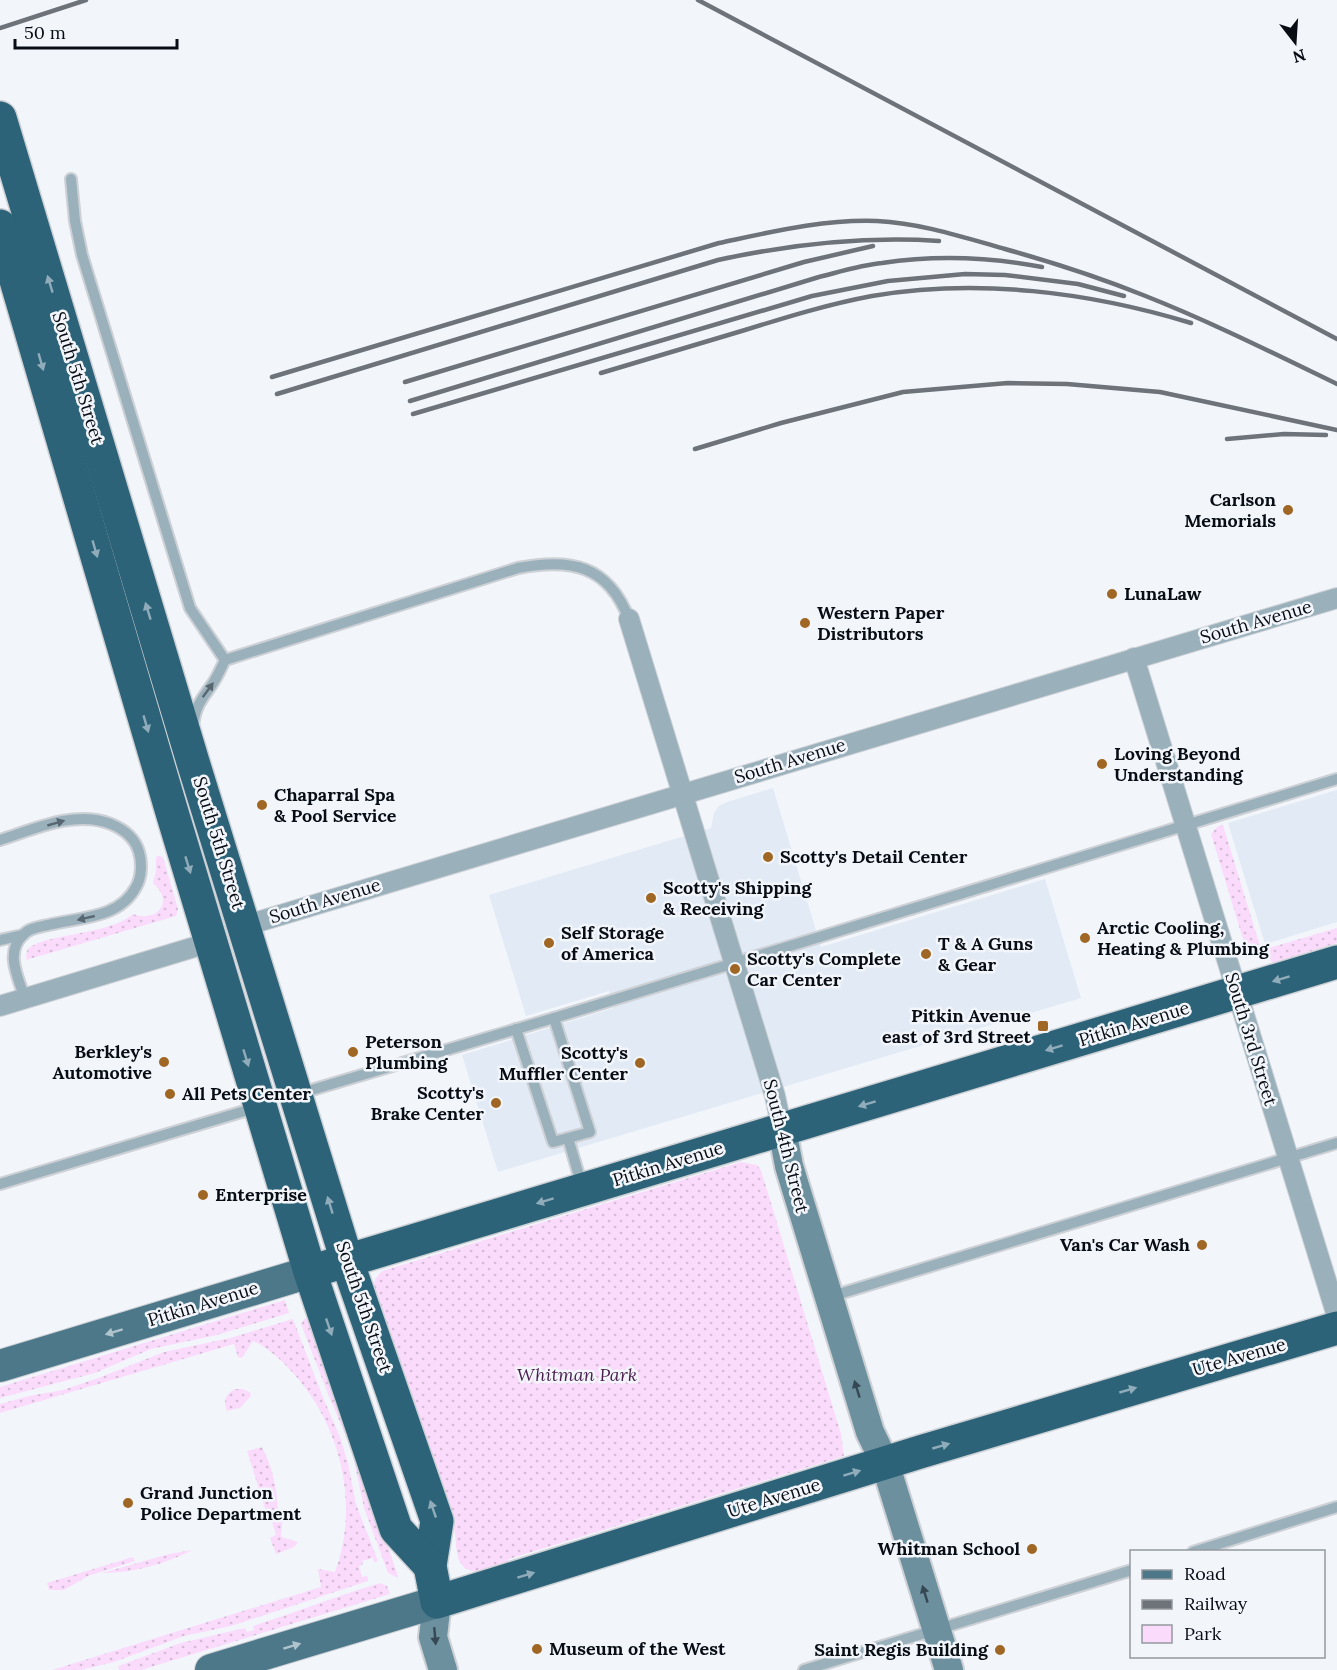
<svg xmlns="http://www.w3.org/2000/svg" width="1337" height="1670" viewBox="0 0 1337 1670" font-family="Lora,serif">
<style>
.built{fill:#e1eaf5}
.green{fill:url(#green-dots)}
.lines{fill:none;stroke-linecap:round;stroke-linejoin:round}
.lane-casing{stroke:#cdd1d6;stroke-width:14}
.street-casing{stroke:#cdd1d6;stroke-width:22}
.secondary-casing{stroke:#cdd1d6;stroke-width:32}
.primary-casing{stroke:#cdd1d6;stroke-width:34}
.highway-casing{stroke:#cdd1d6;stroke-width:36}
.lane{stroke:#9ab1bc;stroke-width:10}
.street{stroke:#9ab1bc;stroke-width:20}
.secondary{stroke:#6d909f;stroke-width:28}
.primary{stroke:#4c788a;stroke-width:32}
.highway{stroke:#2d6378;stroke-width:33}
.rail{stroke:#6e7379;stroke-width:4.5}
.oneway{fill:#90acba}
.oneway2{fill:#586771}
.oneway3{fill:#b0c4ce}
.oneway4{fill:#354853}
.poi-dot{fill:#9f6624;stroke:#f2f6fb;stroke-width:2}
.labels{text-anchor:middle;stroke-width:5;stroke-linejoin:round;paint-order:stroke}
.street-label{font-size:18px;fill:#080d15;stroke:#f2f6fb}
.poi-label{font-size:18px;font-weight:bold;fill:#080d15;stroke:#f2f6fb;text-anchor:start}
.park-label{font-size:18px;font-style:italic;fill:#4a1d4d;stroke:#f2f6fb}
</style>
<defs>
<pattern id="green-dots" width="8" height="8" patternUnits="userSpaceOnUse" patternTransform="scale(1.5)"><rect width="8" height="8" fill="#fbdbfc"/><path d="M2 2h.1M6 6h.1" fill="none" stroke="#d6bbd7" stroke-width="1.8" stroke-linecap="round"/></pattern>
</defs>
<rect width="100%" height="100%" fill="#f2f6fb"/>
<!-- built -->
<g class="built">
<path d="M 773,788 L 821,947 L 1045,879 L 1081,998 L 498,1172 L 462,1055 L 614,1008 L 609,991 L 526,1016 L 489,895 L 711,828 L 714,813 L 719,806 L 727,802 Z"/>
<path d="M 1337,790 L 1337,922 L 1265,944 L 1228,823 Z"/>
</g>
<!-- green -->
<g class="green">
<path d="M 1223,825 L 1260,946 L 1246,949 L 1211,834 L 1217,827 Z"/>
<path d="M 158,856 L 163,857 L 178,909 L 176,916 L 26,960 L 27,950 C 42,933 108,936 133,914 C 157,923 175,902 153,883 L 156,871 L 156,857 Z"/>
<path d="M 1337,928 L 1337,943 L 1272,963 L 1266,949 Z"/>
<path d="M 741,1162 L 757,1165 L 761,1170 L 841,1434 L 844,1456 L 509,1559 L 502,1570 C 483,1571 460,1578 457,1552 C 455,1544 456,1536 454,1528 L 373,1290 L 375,1279 L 382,1271 Z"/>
<path d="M 285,1300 L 289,1313 L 217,1335 L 151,1349 L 95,1373 L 0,1398 L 0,1387 Z"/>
<path d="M 309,1318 L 397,1573 L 398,1578 L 388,1573 L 364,1508 L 353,1456 L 344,1432 L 328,1394 L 301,1324 L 304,1319 Z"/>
<path d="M 293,1319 L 322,1395 L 340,1437 L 348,1463 L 356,1504 L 378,1561 L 374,1562 L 373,1558 L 362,1561 L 363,1565 L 359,1566 L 362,1577 L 367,1576 L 368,1581 L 231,1626 L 184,1636 L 114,1662 L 81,1670 L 52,1670 L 321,1587 L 318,1569 L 335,1572 C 360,1504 341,1426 293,1373 C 282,1361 268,1347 253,1341 L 242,1358 L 238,1357 L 234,1344 L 0,1413 L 0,1404 L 29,1396 L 63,1390 L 101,1377 L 164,1352 L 230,1338 Z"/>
<path d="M 235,1389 L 242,1389 L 250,1392 L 251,1396 L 240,1408 L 227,1411 C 223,1401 225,1394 235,1389 Z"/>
<path d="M 262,1447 C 273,1468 277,1489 278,1512 L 267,1515 L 247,1451 Z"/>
<path d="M 283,1515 L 281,1537 L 298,1542 L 294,1547 L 276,1554 L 270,1538 L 276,1535 L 271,1519 Z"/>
<path d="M 193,1550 C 164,1564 134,1573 102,1573 L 169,1554 Z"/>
<path d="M 133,1557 L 135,1561 L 88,1576 L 64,1590 L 49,1590 L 47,1583 Z"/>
<path d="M 380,1583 L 387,1586 L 390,1594 L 141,1670 L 119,1670 L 118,1666 L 181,1643 L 245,1628 L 247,1632 L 254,1630 L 253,1626 C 296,1612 337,1596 380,1583 Z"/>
</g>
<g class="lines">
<defs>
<g id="lane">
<path d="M 71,179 L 75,221 L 82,255 L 190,608 L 225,660"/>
<path d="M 193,726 C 195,707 201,700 211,686 C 217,678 221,668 225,660 L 518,568 C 571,558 608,565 629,619"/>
<path d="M 0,840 C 35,829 74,810 111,824 C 123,829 135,838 139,852 C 142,862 142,877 136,887 C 119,919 80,917 48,925 C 39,927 29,928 23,935 C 4,953 19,979 25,999"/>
<path d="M 0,940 L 23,935"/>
<path d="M 554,1018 L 590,1132 L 568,1138 L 582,1186"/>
<path d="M 516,1029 L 553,1142 L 568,1138"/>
<path d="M 298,1094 L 554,1018 L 1337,779"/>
<path d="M 0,1184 L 258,1107"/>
<path d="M 829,1297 L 1337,1143"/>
<path d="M 1193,1552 L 1337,1507"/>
<path d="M 804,1670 L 1132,1570"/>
</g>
<g id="street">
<path d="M 629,619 L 775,1096 L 782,1129"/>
<path d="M 1134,658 L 1337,1316"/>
<path d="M 244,926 L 1337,598"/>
<path d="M 0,1006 L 211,942"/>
</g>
<g id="secondary">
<path d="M 782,1129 L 789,1166 L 870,1432 L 885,1463 L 949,1670"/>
<path d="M 437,1602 L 433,1637 L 443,1670"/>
</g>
<g id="primary">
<path d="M 0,1366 L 310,1272"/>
<path d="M 211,1670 L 437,1602"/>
</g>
<g id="highway">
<path d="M 0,118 L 193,762 L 347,1261 L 437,1521 L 430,1566 L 437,1602 L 920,1452 L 1337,1328"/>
<path d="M 0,226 L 171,809 L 310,1272 L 396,1529 L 430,1566"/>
<path d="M 326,1267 L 1337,962"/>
</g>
</defs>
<!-- lane casing -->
<use href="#lane" class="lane-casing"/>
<!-- street casing -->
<use href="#street" class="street-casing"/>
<!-- secondary casing -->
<use href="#secondary" class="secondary-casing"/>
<!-- primary casing -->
<use href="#primary" class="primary-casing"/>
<!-- highway casing -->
<use href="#highway" class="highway-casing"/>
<!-- lane -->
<use href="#lane" class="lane"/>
<!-- street -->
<use href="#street" class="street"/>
<!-- secondary -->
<use href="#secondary" class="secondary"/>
<!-- primary -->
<use href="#primary" class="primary"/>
<!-- highway -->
<use href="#highway" class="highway"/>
<!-- rail -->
<g class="rail">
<path d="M 698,0 L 1337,339"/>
<path d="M 0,28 L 86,0"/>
<path d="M 601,373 C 649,359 697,344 745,330 C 787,317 829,304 872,296 C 978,278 1089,292 1191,323"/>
<path d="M 272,377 L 719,243 C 771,232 824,219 877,221 C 920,223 963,237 1005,249 C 1052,262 1098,277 1143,295 C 1209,321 1273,353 1337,384"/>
<path d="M 405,382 L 804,262 L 873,246"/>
<path d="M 277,394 L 718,260 C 792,244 864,236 939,241"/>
<path d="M 410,401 L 819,277 C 839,272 861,265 882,263 C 935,255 989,257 1042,267"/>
<path d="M 413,414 L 812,296 L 888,281 L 965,274 L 1005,275 L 1078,284 L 1124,296"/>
<path d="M 1227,439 L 1284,434 L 1326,435"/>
<path d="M 695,449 L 781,423 L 903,392 L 1008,383 L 1067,384 L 1160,392 L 1337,430"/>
</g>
</g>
<!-- one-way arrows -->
<defs><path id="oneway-solid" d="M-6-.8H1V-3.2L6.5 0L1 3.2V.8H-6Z" transform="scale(1.5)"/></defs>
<g class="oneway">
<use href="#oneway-solid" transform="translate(50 284) rotate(-107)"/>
<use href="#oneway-solid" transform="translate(41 362) rotate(74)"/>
<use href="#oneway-solid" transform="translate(95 549) rotate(74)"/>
<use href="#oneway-solid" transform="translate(148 611) rotate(-107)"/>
<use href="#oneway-solid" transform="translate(146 724) rotate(74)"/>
<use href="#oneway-solid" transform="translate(188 865) rotate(73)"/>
<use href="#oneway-solid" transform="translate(1281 979) rotate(163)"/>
<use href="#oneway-solid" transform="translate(1054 1048) rotate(163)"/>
<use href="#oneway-solid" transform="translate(246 1058) rotate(73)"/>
<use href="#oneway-solid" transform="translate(867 1104) rotate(163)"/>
<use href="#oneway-solid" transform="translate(545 1201) rotate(163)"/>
<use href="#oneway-solid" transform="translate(330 1205) rotate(-107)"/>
<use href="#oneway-solid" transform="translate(329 1327) rotate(71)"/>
<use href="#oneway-solid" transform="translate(1128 1390) rotate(-16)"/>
<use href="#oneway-solid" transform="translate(941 1446) rotate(-16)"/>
<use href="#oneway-solid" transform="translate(852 1473) rotate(-17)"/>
<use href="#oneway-solid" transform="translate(433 1509) rotate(-109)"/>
<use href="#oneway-solid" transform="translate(526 1575) rotate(-17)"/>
</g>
<g class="oneway2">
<use href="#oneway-solid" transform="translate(208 690) rotate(-54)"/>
<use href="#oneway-solid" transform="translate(56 823) rotate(-16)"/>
<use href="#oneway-solid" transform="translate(86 918) rotate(167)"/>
</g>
<g class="oneway3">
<use href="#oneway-solid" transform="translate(114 1332) rotate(163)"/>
<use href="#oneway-solid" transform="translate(292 1646) rotate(-17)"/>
</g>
<g class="oneway4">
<use href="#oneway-solid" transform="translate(857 1389) rotate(-107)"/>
<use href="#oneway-solid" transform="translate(925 1594) rotate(-107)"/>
<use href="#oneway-solid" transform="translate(435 1636) rotate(85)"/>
</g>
<!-- markers -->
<g class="poi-dot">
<circle cx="1288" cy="510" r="6"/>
<circle cx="1112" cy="594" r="6"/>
<circle cx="805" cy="623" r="6"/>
<circle cx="1102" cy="764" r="6"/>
<circle cx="262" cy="805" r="6"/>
<circle cx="768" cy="857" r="6"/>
<circle cx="651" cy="898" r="6"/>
<circle cx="1085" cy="938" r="6"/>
<circle cx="549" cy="943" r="6"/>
<circle cx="926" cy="954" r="6"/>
<circle cx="735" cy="969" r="6"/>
<rect x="1037" y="1020" width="12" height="12" rx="3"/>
<circle cx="353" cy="1052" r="6"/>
<circle cx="164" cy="1062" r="6"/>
<circle cx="640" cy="1063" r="6"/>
<circle cx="170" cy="1094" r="6"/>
<circle cx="496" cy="1103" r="6"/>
<circle cx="203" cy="1195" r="6"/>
<circle cx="1202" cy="1245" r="6"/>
<circle cx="128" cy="1503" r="6"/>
<circle cx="1032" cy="1549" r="6"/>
<circle cx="537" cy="1649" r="6"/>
<circle cx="1000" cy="1650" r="6"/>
</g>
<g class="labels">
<!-- street labels -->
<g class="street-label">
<text transform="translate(78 378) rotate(73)" y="6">South 5th Street</text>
<text transform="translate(1256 622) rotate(-16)" y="6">South Avenue</text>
<text transform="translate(790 761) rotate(-17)" y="6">South Avenue</text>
<text transform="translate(219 843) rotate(73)" y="6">South 5th Street</text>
<text transform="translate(325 901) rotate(-17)" y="6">South Avenue</text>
<text transform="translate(1134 1024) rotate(-17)" y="6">Pitkin Avenue</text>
<text transform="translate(1251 1039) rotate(73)" y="6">South 3rd Street</text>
<text transform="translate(786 1146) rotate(76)" y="6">South 4th Street</text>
<text transform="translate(668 1164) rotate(-17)" y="6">Pitkin Avenue</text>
<text transform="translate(203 1304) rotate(-17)" y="6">Pitkin Avenue</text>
<text transform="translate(364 1307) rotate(71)" y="6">South 5th Street</text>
<text transform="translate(1239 1357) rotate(-16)" y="6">Ute Avenue</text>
<text transform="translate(774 1498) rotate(-17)" y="6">Ute Avenue</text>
</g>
<!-- poi labels -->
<g class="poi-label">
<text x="1276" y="506" text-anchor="end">Carlson<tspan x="1276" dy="21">Memorials</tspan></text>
<text x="1124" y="600">LunaLaw</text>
<text x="817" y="619">Western Paper<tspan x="817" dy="21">Distributors</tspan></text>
<text x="1114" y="760">Loving Beyond<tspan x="1114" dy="21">Understanding</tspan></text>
<text x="274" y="801">Chaparral Spa<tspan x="274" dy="21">&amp; Pool Service</tspan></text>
<text x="780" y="863">Scotty's Detail Center</text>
<text x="663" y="894">Scotty's Shipping<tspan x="663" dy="21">&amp; Receiving</tspan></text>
<text x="1097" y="934">Arctic Cooling,<tspan x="1097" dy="21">Heating &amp; Plumbing</tspan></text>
<text x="561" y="939">Self Storage<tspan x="561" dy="21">of America</tspan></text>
<text x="938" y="950">T &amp; A Guns<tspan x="938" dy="21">&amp; Gear</tspan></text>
<text x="747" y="965">Scotty's Complete<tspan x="747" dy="21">Car Center</tspan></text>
<text x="1031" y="1022" text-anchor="end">Pitkin Avenue<tspan x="1031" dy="21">east of 3rd Street</tspan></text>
<text x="365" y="1048">Peterson<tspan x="365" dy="21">Plumbing</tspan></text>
<text x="152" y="1058" text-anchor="end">Berkley's<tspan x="152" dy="21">Automotive</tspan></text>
<text x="628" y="1059" text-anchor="end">Scotty's<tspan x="628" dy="21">Muffler Center</tspan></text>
<text x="484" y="1099" text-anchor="end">Scotty's<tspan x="484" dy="21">Brake Center</tspan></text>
<text x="182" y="1100">All Pets Center</text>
<text x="215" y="1201">Enterprise</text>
<text x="1190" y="1251" text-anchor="end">Van's Car Wash</text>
<text x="140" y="1499">Grand Junction<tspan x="140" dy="21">Police Department</tspan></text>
<text x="1020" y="1555" text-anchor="end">Whitman School</text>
<text x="549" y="1655">Museum of the West</text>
<text x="988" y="1656" text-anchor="end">Saint Regis Building</text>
</g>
<!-- park labels -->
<g class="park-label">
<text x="577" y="1381">Whitman Park</text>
</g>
</g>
<!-- legend -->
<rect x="1130" y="1550" width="195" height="108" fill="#f2f6fb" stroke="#94999f" stroke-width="1.5"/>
<rect x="1142" y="1570" width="30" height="9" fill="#4c788a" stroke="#94999f" stroke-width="1.5"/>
<text x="1184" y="1580" font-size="18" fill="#080d15">Road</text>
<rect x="1142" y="1600" width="30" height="9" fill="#6e7379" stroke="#94999f" stroke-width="1.5"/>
<text x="1184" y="1610" font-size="18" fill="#080d15">Railway</text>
<rect x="1142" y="1625" width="30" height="18" fill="#fbdbfc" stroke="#94999f" stroke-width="1.5"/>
<text x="1184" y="1640" font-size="18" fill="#080d15">Park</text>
<!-- north arrow -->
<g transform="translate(1295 42) rotate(163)" stroke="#f2f6fb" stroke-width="4.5" paint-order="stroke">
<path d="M0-4.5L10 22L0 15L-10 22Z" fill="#080d15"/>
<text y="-9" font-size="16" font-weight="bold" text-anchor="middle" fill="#080d15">N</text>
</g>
<!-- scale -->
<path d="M15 39v9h162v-9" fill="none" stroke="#080d15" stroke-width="3"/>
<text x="24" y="39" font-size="18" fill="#080d15" stroke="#f2f6fb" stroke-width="4.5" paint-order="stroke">50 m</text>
</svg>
